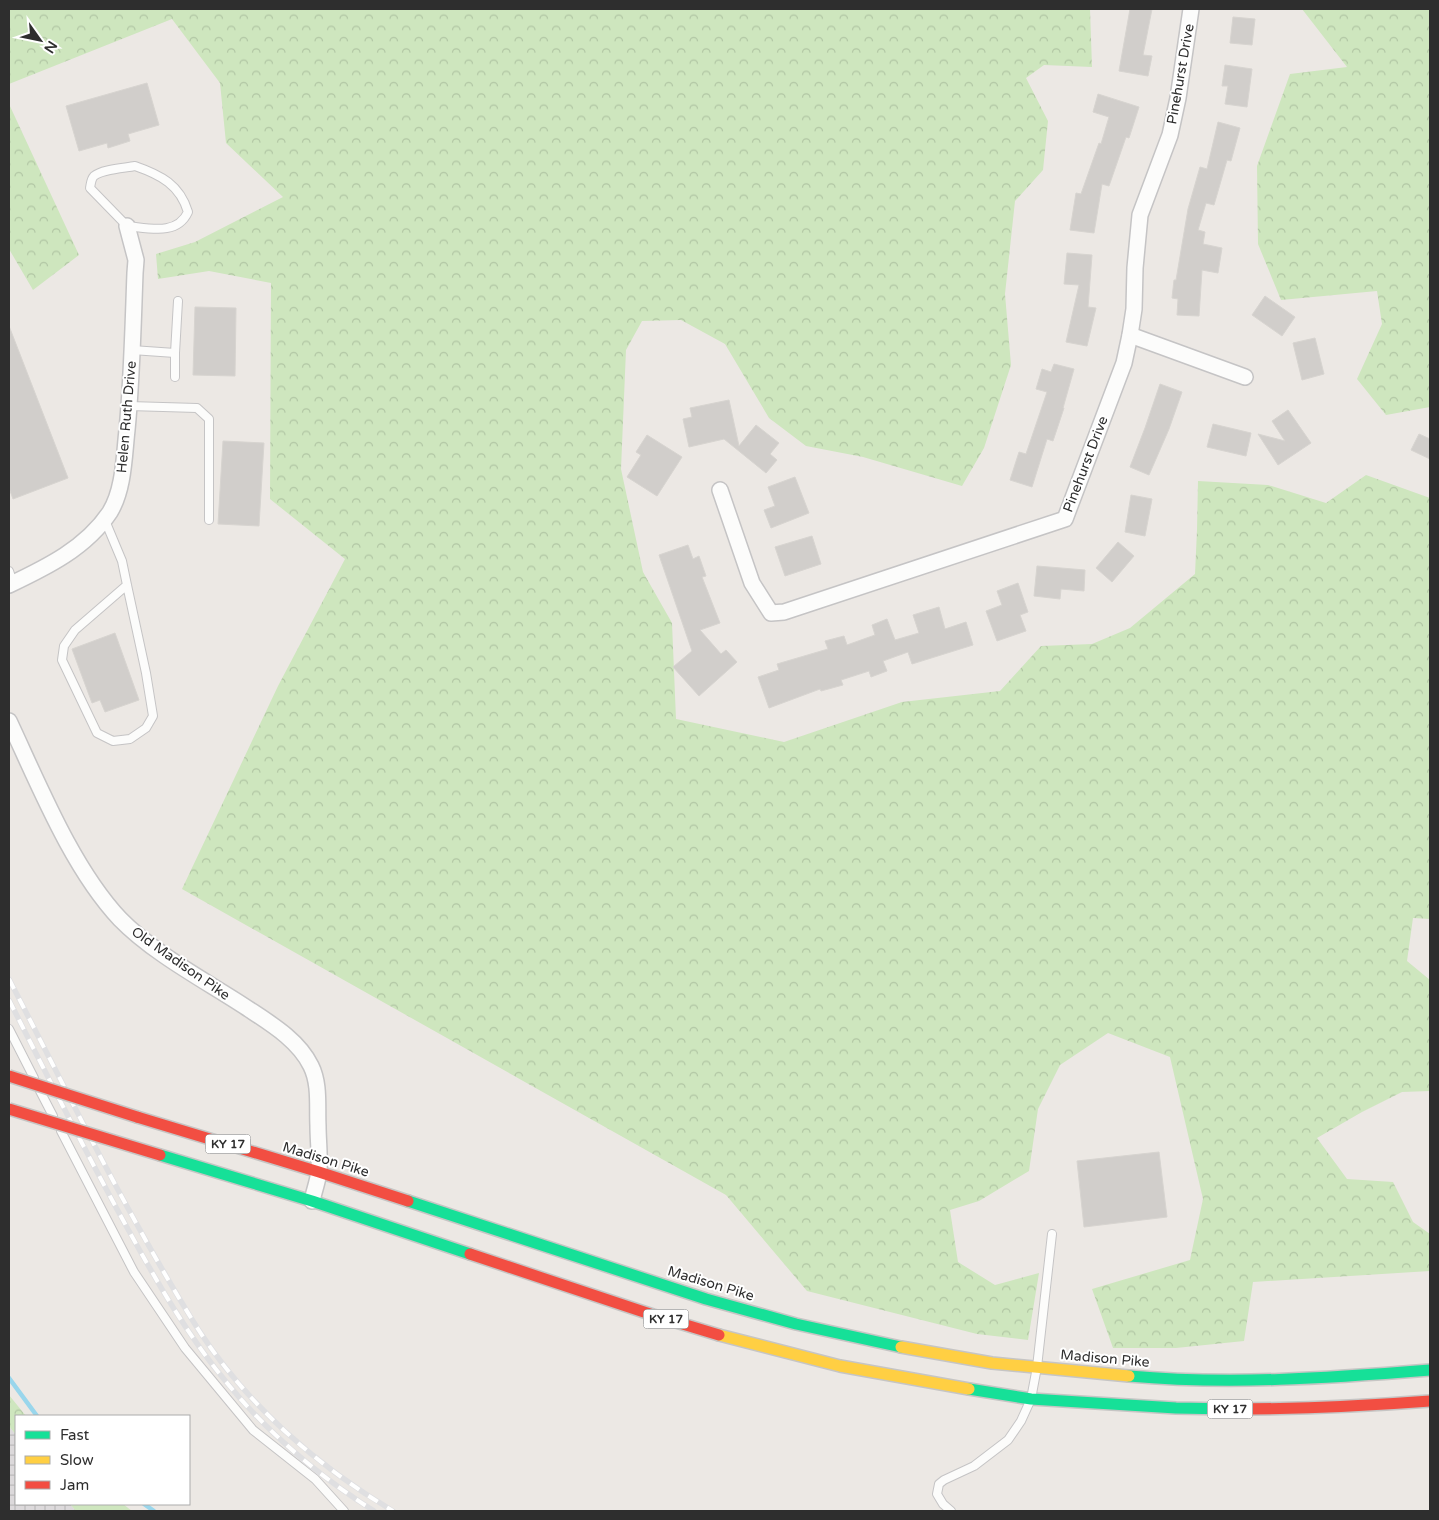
<svg xmlns="http://www.w3.org/2000/svg" width="1439" height="1520" viewBox="0 0 1439 1520" font-family="'Varela Round',sans-serif">
<style>
.industrial{fill:url(#industrial-grid)}
.forest{fill:url(#forest-crowns)}
.lines{fill:none;stroke-linecap:round;stroke-linejoin:round}
.stream{stroke:#99d6ec;stroke-width:4.5}
.building{fill:#d1cecb;stroke:#d7d4d0}
.lane-casing{stroke:#c5c4c5;stroke-width:10}
.street-casing{stroke:#c5c4c5;stroke-width:18}
.fast-casing{stroke:#c6c5c4;stroke-width:14}
.slow-casing{stroke:#c6c5c4;stroke-width:14}
.jam-casing{stroke:#c6c5c4;stroke-width:14}
.lane{stroke:#fcfcfb;stroke-width:8}
.street{stroke:#fcfcfb;stroke-width:15}
.fast{stroke:#16e098;stroke-width:11}
.slow{stroke:#ffcf43;stroke-width:11}
.jam{stroke:#f24e42;stroke-width:11}
.rail-casing{stroke:#dfdfe1;stroke-width:5.5}
.rail{stroke:#fff;stroke-width:4;stroke-dasharray:11;stroke-linecap:butt}
.jam-bridge-casing{stroke:#c6c5c4;stroke-width:14;stroke-linecap:butt}
.jam-bridge{stroke:#f24e42;stroke-width:11}
.labels{text-anchor:middle;stroke-width:4;stroke-linejoin:round;paint-order:stroke}
.shield{fill:#fff;stroke:#6d6d6d;stroke-width:1}
.shield-label{font-size:12px;font-weight:bold;fill:#2e2e2e}
.street-label{font-size:14px;fill:#2e2e2e;stroke:#fff}
</style>
<defs>
<pattern id="industrial-grid" width="8" height="8" patternUnits="userSpaceOnUse" patternTransform="scale(1.25)"><rect width="8" height="8" fill="#dcd9db"/><path d="M0 4h8M4 0v8" fill="none" stroke="#bdbbbc"/></pattern>
<pattern id="forest-crowns" width="20" height="18" patternUnits="userSpaceOnUse" patternTransform="scale(1.25)"><rect width="20" height="18" fill="#cee6be"/><path d="M2 6a3 3 0 1 1 6 0M12 15a3 3 0 1 1 6 0" fill="none" stroke="#b1c6a4"/></pattern>
</defs>
<rect width="100%" height="100%" fill="#ece8e4"/>
<!-- industrial -->
<path class="industrial" d="M 9,1426 L 16,1435 L 16,1504 L 70,1504 L 76,1511 L 9,1511 Z"/>
<!-- forest -->
<g class="forest">
<path d="M 9,9 L 1090,9 L 1092,67 L 1044,65 L 1026,78 L 1048,121 L 1043,170 L 1015,201 L 1005,294 L 1011,365 L 984,448 L 962,486 L 863,457 L 806,446 L 769,418 L 725,344 L 681,320 L 642,321 L 626,350 L 621,469 L 643,572 L 672,623 L 676,719 L 784,742 L 902,702 L 1000,691 L 1041,646 L 1092,644 L 1130,628 L 1195,574 L 1197,530 L 1198,481 L 1268,485 L 1326,503 L 1366,475 L 1430,498 L 1430,919 L 1413,918 L 1407,961 L 1430,980 L 1430,1091 L 1402,1092 L 1362,1112 L 1317,1138 L 1347,1179 L 1393,1182 L 1413,1222 L 1430,1234 L 1430,1271 L 1253,1282 L 1244,1341 L 1176,1348 L 1113,1348 L 1092,1289 L 1190,1260 L 1203,1199 L 1170,1057 L 1108,1033 L 1060,1065 L 1038,1109 L 1029,1171 L 979,1201 L 950,1210 L 958,1262 L 995,1285 L 1039,1273 L 1028,1340 L 977,1334 L 807,1291 L 726,1195 L 182,889 L 278,686 L 345,559 L 270,499 L 271,283 L 209,271 L 158,279 L 156,254 L 195,242 L 283,197 L 226,143 L 220,83 L 172,19 L 9,84 Z"/>
<path d="M 1302,9 L 1430,9 L 1430,407 L 1386,415 L 1357,379 L 1382,324 L 1377,291 L 1281,300 L 1258,244 L 1257,166 L 1290,74 L 1347,67 Z"/>
<path d="M 9,104 L 79,255 L 33,290 L 9,249 Z"/>
<path d="M 9,1395 L 26,1416 L 16,1416 L 16,1435 L 9,1426 Z"/>
<path d="M 70,1504 L 123,1504 L 132,1511 L 76,1511 Z"/>
</g>
<g class="lines">
<!-- stream -->
<g class="stream">
<path d="M 9,1378 L 37,1416"/>
<path d="M 144,1504 L 154,1511"/>
</g>
</g>
<!-- building -->
<g class="building">
<path d="M 1130,9 L 1152,9 L 1143,55 L 1152,56 L 1148,76 L 1119,71 Z"/>
<path d="M 1233,17 L 1255,19 L 1252,45 L 1230,43 Z"/>
<path d="M 1225,65 L 1252,69 L 1247,107 L 1225,104 L 1228,86 L 1222,86 Z"/>
<path d="M 147,83 L 159,125 L 128,134 L 130,141 L 108,148 L 107,143 L 79,151 L 66,106 Z"/>
<path d="M 1098,94 L 1139,107 L 1129,138 L 1126,137 L 1109,186 L 1102,184 L 1094,233 L 1070,230 L 1076,193 L 1081,194 L 1099,143 L 1101,144 L 1109,117 L 1093,112 Z"/>
<path d="M 1218,122 L 1240,128 L 1231,161 L 1227,160 L 1214,205 L 1206,203 L 1198,230 L 1205,232 L 1203,244 L 1222,248 L 1218,273 L 1202,270 L 1199,316 L 1177,315 L 1178,299 L 1172,298 L 1174,280 L 1176,280 L 1188,209 L 1200,167 L 1207,169 Z"/>
<path d="M 1067,253 L 1092,255 L 1088,307 L 1096,308 L 1087,346 L 1066,342 L 1079,285 L 1064,284 Z"/>
<path d="M 1265,296 L 1295,317 L 1282,336 L 1252,315 Z"/>
<path d="M 195,307 L 236,308 L 235,376 L 193,375 Z"/>
<path d="M 9,326 L 68,478 L 13,499 L 9,488 Z"/>
<path d="M 1315,338 L 1324,374 L 1302,380 L 1293,343 Z"/>
<path d="M 1054,364 L 1074,369 L 1063,408 L 1064,408 L 1053,441 L 1047,439 L 1032,487 L 1010,480 L 1019,452 L 1026,454 L 1047,392 L 1036,389 L 1042,369 L 1051,372 Z"/>
<path d="M 1160,384 L 1182,392 L 1169,429 L 1149,475 L 1130,467 L 1145,428 Z"/>
<path d="M 729,400 L 739,446 L 756,425 L 779,443 L 770,454 L 777,460 L 766,473 L 724,439 L 689,447 L 683,419 L 692,417 L 690,408 Z"/>
<path d="M 1288,410 L 1311,443 L 1278,465 L 1258,434 L 1285,441 L 1272,421 Z"/>
<path d="M 1213,424 L 1251,433 L 1246,456 L 1207,447 Z"/>
<path d="M 1419,434 L 1430,439 L 1430,459 L 1411,450 Z"/>
<path d="M 647,435 L 682,457 L 657,496 L 627,477 L 641,455 L 636,452 Z"/>
<path d="M 223,441 L 264,443 L 259,526 L 218,524 Z"/>
<path d="M 795,477 L 809,513 L 771,528 L 764,510 L 775,506 L 768,487 Z"/>
<path d="M 1131,495 L 1152,499 L 1145,536 L 1125,532 Z"/>
<path d="M 812,536 L 821,564 L 785,576 L 775,547 Z"/>
<path d="M 1118,542 L 1134,556 L 1112,582 L 1096,568 Z"/>
<path d="M 688,545 L 693,559 L 699,556 L 706,576 L 702,577 L 720,623 L 700,630 L 721,654 L 726,650 L 737,662 L 699,696 L 673,667 L 692,651 L 659,555 Z"/>
<path d="M 1037,566 L 1085,570 L 1084,591 L 1061,589 L 1060,599 L 1034,596 Z"/>
<path d="M 1018,583 L 1028,612 L 1020,615 L 1026,631 L 997,641 L 986,611 L 1002,605 L 997,591 Z"/>
<path d="M 939,607 L 945,629 L 966,622 L 973,645 L 912,664 L 908,652 L 883,661 L 887,671 L 871,677 L 869,671 L 841,680 L 843,685 L 821,691 L 820,689 L 769,708 L 758,677 L 779,670 L 777,664 L 828,649 L 825,641 L 844,636 L 847,645 L 875,635 L 872,625 L 887,619 L 895,640 L 919,633 L 913,615 Z"/>
<path d="M 115,633 L 139,700 L 105,712 L 100,700 L 92,703 L 72,649 Z"/>
<path d="M 1159,1152 L 1167,1217 L 1084,1227 L 1077,1161 Z"/>
</g>
<g class="lines">
<defs>
<g id="lane">
<path d="M 135,166 C 161,175 180,185 188,212 C 177,236 149,228 127,226 L 90,188 C 91,183 91,179 94,176 C 102,169 125,168 135,166 Z"/>
<path d="M 132,350 L 175,353 L 178,301"/>
<path d="M 175,377 L 175,353"/>
<path d="M 129,406 L 197,408 L 209,419 L 209,520"/>
<path d="M 104,518 L 122,561 L 127,585 L 146,673 L 153,716 L 146,728 L 130,739 L 113,741 L 97,733 L 62,660 L 64,646 L 75,630 L 127,585"/>
<path d="M 9,571 L 13,583"/>
<path d="M 9,1029 L 34,1078"/>
<path d="M 40,1091 L 53,1116"/>
<path d="M 61,1131 L 134,1272 L 185,1348 L 253,1430 L 315,1479 L 344,1511"/>
<path d="M 951,1511 L 943,1504 L 937,1494 L 939,1484 L 944,1480 L 974,1466 L 1008,1440 L 1021,1421 L 1031,1399 L 1037,1367 L 1052,1234"/>
</g>
<g id="street">
<path d="M 1130,335 L 1245,377"/>
<path d="M 720,490 L 752,583 L 771,613 L 784,612 L 1065,519 L 1124,363 L 1130,335 L 1134,309 L 1135,268 L 1140,215 L 1170,135 L 1178,98 L 1191,9"/>
<path d="M 9,585 C 47,567 86,548 110,512 C 124,489 124,456 127,430 C 132,378 133,326 135,273 L 136,260 L 127,226"/>
<path d="M 9,721 C 39,785 72,868 120,919 C 153,953 204,980 244,1006 C 268,1022 298,1039 311,1066 C 320,1084 317,1106 318,1126 C 318,1140 320,1156 319,1171 C 318,1181 314,1191 312,1201"/>
</g>
<g id="fast">
<path d="M 160,1155 L 312,1201 L 470,1254"/>
<path d="M 408,1201 L 706,1299 L 796,1324 L 901,1347"/>
<path d="M 1129,1376 C 1229,1385 1330,1378 1430,1370"/>
<path d="M 969,1389 L 1031,1399 L 1176,1408 L 1231,1409"/>
</g>
<g id="slow">
<path d="M 719,1335 L 840,1366 L 969,1389"/>
<path d="M 901,1347 L 992,1363 L 1129,1376"/>
</g>
<g id="jam">
<path d="M 137,1117 L 319,1172 L 408,1201"/>
<path d="M 470,1254 L 653,1315 L 719,1335"/>
<path d="M 1231,1409 C 1298,1409 1364,1406 1430,1401"/>
</g>
</defs>
<!-- lane casing -->
<use href="#lane" class="lane-casing"/>
<!-- street casing -->
<use href="#street" class="street-casing"/>
<!-- fast casing -->
<use href="#fast" class="fast-casing"/>
<!-- slow casing -->
<use href="#slow" class="slow-casing"/>
<!-- jam casing -->
<use href="#jam" class="jam-casing"/>
<!-- lane -->
<use href="#lane" class="lane"/>
<!-- street -->
<use href="#street" class="street"/>
<!-- fast -->
<use href="#fast" class="fast"/>
<!-- slow -->
<use href="#slow" class="slow"/>
<!-- jam -->
<use href="#jam" class="jam"/>
<defs>
<g id="rail">
<path d="M 9,979 C 45,1049 80,1119 117,1188 C 143,1236 169,1283 198,1329 C 246,1404 317,1466 393,1511"/>
<path d="M 9,1000 C 48,1077 87,1155 129,1231 C 158,1284 188,1336 227,1383 C 268,1433 320,1477 374,1511"/>
</g>
</defs>
<!-- rail casing -->
<use href="#rail" class="rail-casing"/>
<!-- rail -->
<use href="#rail" class="rail"/>
<defs>
<g id="jam-bridge">
<path d="M 9,1076 L 137,1117"/>
<path d="M 9,1109 L 160,1155"/>
</g>
</defs>
<!-- jam-bridge casing -->
<use href="#jam-bridge" class="jam-bridge-casing"/>
<!-- jam-bridge -->
<use href="#jam-bridge" class="jam-bridge"/>
</g>
<g class="labels">
<!-- shield labels -->
<g class="shield">
<rect x="205.5" y="1134.5" width="45" height="19" rx="4"/>
<rect x="643.5" y="1309.5" width="45" height="19" rx="4"/>
<rect x="1207.5" y="1399.5" width="45" height="19" rx="4"/>
</g>
<g class="shield-label">
<text x="228" y="1148">KY 17</text>
<text x="666" y="1323">KY 17</text>
<text x="1230" y="1413">KY 17</text>
</g>
<!-- street labels -->
<g class="street-label">
<text transform="translate(1180 74) rotate(-80)" y="5">Pinehurst Drive</text>
<text transform="translate(126 417) rotate(-85)" y="5">Helen Ruth Drive</text>
<text transform="translate(1085 464) rotate(-69)" y="5">Pinehurst Drive</text>
<text transform="translate(181 963) rotate(35)" y="5">Old Madison Pike</text>
<text transform="translate(326 1159) rotate(17)" y="5">Madison Pike</text>
<text transform="translate(711 1283) rotate(17)" y="5">Madison Pike</text>
<text transform="translate(1105 1358) rotate(5)" y="5">Madison Pike</text>
</g>
</g>
<!-- border -->
<rect width="1439" height="1520" fill="none" stroke="#2e2e2e" stroke-width="20"/>
<!-- legend -->
<rect x="15" y="1415" width="175" height="90" fill="#ffffff" stroke="#ababab"/>
<rect x="25" y="1431" width="25" height="8" fill="#16e098" stroke="#ababab"/>
<text x="60" y="1440" font-size="15" fill="#2e2e2e">Fast</text>
<rect x="25" y="1456" width="25" height="8" fill="#ffcf43" stroke="#ababab"/>
<text x="60" y="1465" font-size="15" fill="#2e2e2e">Slow</text>
<rect x="25" y="1481" width="25" height="8" fill="#f24e42" stroke="#ababab"/>
<text x="60" y="1490" font-size="15" fill="#2e2e2e">Jam</text>
<!-- north arrow -->
<g transform="translate(40 40) rotate(123)" stroke="#ffffff" stroke-width="4" paint-order="stroke">
<path d="M0-4L9 19L0 12L-9 19Z" fill="#2e2e2e"/>
<text y="-8" font-size="14" font-weight="bold" text-anchor="middle" fill="#2e2e2e">N</text>
</g>
</svg>
